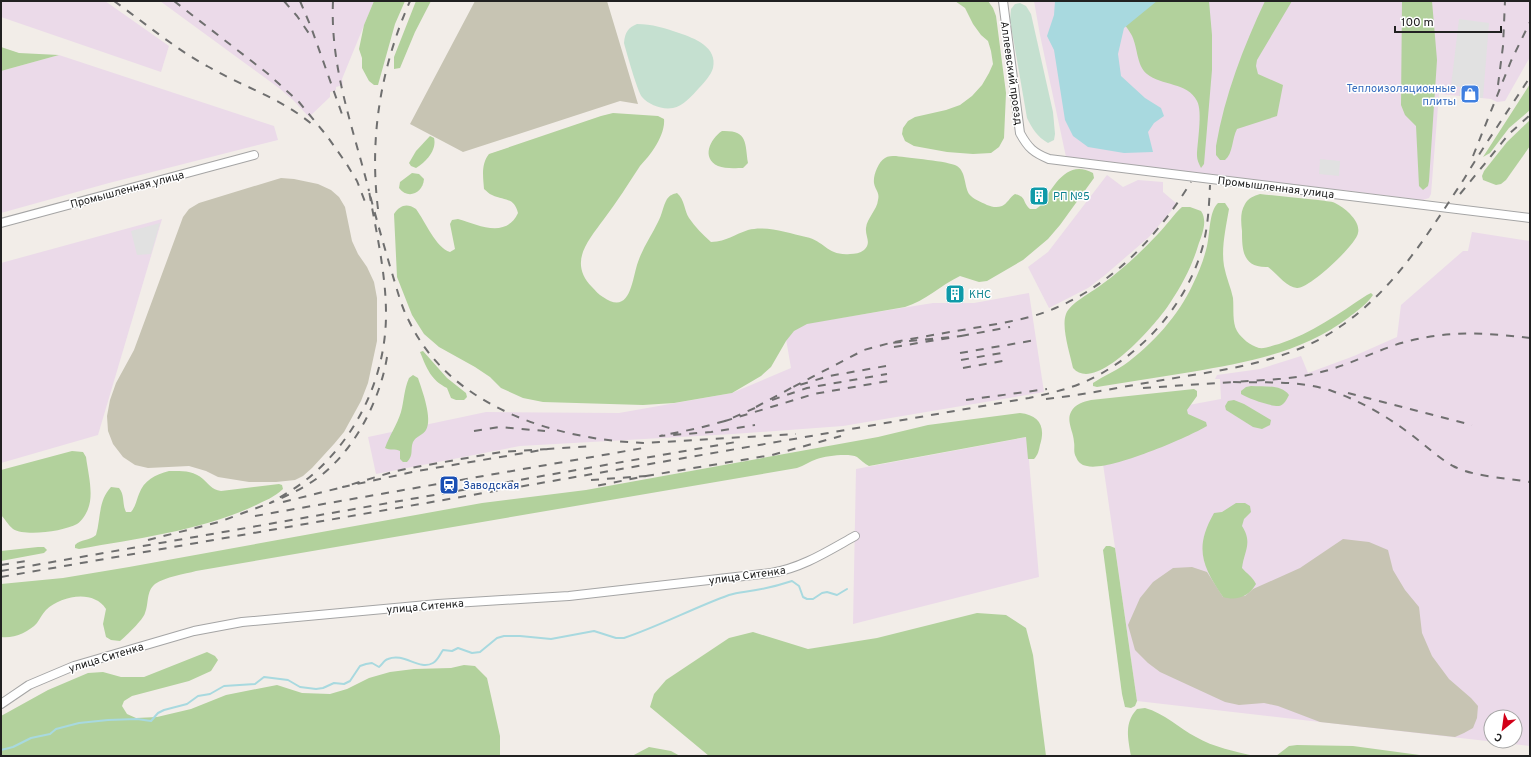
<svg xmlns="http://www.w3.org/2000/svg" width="1531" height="757" viewBox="0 0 1531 757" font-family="Overpass,sans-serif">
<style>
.industrial{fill:#ebdae9;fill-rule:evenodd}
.construction{fill:#c7c4b3}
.forest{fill:#b2d19c}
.wetland{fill:#c5e0d0}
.parking{fill:#e1e1e1}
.water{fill:#a8d9df}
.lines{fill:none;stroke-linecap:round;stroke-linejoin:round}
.stream{stroke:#a8d9df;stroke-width:2}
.minor-casing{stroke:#a5a5a5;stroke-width:10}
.minor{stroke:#fff;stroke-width:8}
.rail{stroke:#6f6f6f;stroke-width:2;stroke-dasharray:8 8;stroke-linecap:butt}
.labels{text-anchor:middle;stroke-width:3;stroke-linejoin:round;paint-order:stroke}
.street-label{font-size:11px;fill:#212121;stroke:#fff}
.shop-label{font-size:11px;fill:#366cbe;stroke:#fff;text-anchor:end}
.culture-label{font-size:11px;fill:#0d838f;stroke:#fff;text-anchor:start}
.transit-label{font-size:11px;fill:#164399;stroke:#fff;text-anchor:start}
</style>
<rect width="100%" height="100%" fill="#f2ede8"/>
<!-- industrial -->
<g class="industrial">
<path d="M 1,1 L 105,1 L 169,46 L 161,72 L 1,17 Z"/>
<path d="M 160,1 L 374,1 L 342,79 L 343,85 L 336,87 L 336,90 L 330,92 L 330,97 L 309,117 L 293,100 L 279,88 Z"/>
<path d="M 1034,1 L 1530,1 L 1530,57 L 1505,101 L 1497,102 L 1491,99 L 1439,94 L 1431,194 L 1429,198 L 1423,200 L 1066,157 L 1040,35 Z"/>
<path d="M 59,55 L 274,126 L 278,140 L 109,183 L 1,213 L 1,71 Z"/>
<path d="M 1107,175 L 1123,187 L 1138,180 L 1163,182 L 1163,192 L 1177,204 L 1149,237 L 1105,275 L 1088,288 L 1049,308 L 1028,267 L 1048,252 Z"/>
<path d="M 162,219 L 98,435 L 1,463 L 1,263 Z"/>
<path d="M 1472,232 L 1530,241 L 1530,746 L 1137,701 L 1097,422 L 1221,399 L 1220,379 L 1215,379 L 1217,375 L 1260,369 L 1301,356 L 1308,373 L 1354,356 L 1397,337 L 1401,305 L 1463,251 L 1468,251 ZM 1491,717 L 1515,717 L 1515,741 L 1491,741 Z"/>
<path d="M 1029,293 L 1044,392 L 843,426 L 733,434 L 520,446 L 376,474 L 368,437 L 486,412 L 619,413 L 732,393 L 791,368 L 784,327 L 933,303 L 974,303 Z"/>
<path d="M 1027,437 L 1039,577 L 853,624 L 856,469 Z"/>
</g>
<!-- construction -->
<g class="construction">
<path d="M 475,1 L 607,1 L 638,104 L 620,101 L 463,152 L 410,124 Z"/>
<path d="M 281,178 L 294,179 L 318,184 L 331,190 L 339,197 L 345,207 L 352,241 L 358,254 L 367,267 L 374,282 L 377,298 L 377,341 L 368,383 L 361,401 L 344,432 L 334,444 L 312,468 L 303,476 L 295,480 L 276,482 L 249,482 L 218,477 L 206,471 L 189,466 L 148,468 L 135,465 L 123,457 L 113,444 L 108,431 L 107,416 L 110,400 L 116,383 L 134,350 L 183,217 L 189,209 L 199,203 Z"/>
<path d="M 1343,539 L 1369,542 L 1388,550 L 1393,570 L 1405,590 L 1419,607 L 1422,633 L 1432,656 L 1449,679 L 1471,698 L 1478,706 L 1477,718 L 1473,728 L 1464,733 L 1455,737 L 1320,722 L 1278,706 L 1264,703 L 1239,705 L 1225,702 L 1160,672 L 1148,663 L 1135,650 L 1128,625 L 1140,598 L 1153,582 L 1173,568 L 1192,567 L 1207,572 L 1223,597 L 1245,596 L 1253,589 L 1300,568 Z"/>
</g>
<!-- forest -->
<g class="forest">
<path d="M 374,1 L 405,1 L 395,24 L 378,85 L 374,85 L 369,81 L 362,68 L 362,58 L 359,49 L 364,25 Z"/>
<path d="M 416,1 L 431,1 L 415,32 L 400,68 L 394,69 L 394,57 Z"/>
<path d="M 955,1 L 988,1 L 993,8 L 996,16 L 1006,93 L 1004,138 L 999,147 L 991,153 L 973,154 L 947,152 L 914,146 L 905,141 L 902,134 L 903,128 L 908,121 L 915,117 L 946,110 L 960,105 L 972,96 L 982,85 L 989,73 L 993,64 L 991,51 L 988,41 L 981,35 L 973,24 L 965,8 Z"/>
<path d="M 1104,1 L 1209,1 L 1212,35 L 1212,70 L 1204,164 L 1201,168 C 1199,164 1197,160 1197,156 C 1197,143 1203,112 1197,101 C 1188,82 1161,86 1147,74 C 1136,65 1138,46 1131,34 C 1124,22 1113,11 1104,1 Z"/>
<path d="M 1265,1 L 1292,1 L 1257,60 L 1256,66 L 1258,74 L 1283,85 L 1277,116 L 1237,129 C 1232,138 1233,154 1225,160 L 1220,160 L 1216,155 L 1216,146 C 1225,94 1243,48 1265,1 Z"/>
<path d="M 1402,1 L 1432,1 L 1437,60 L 1429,181 L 1428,186 L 1423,190 L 1419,186 L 1416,126 L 1405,115 L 1401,105 Z"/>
<path d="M 1,47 L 19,53 L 59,55 L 1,71 Z"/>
<path d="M 1530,84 L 1530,110 L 1509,128 L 1490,153 L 1483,157 Z"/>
<path d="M 613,113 L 658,116 L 664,119 C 665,128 660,139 655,147 C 651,154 645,160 640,166 C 628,184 617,202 604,219 C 588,241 568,262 592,287 C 595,290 599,295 603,297 C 631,317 632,278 638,262 C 643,247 652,235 658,222 C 662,215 663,206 667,199 C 670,195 673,194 677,193 C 685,200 684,210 689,218 C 695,227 703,235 711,242 C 728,241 733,235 748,230 C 766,225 788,233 806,237 C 825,241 827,256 850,254 C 855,254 860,253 864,250 C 872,243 865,236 866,228 C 867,218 877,210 878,200 C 880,192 875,190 874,183 C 873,176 878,162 885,158 C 888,156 892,156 896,156 C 909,158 948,161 957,166 C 966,172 964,185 969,194 C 973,199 981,202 987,205 C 992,207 997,208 1002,206 C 1007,204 1010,197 1015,194 C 1027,197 1022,202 1030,209 L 1036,209 L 1040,206 C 1053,188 1066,158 1093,173 L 1094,178 L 1060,225 L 1048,239 L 1023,260 L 987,281 L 979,282 L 960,276 C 941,285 925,301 905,307 L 807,324 L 794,331 L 786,341 L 771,367 L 761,376 L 732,393 L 674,403 L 643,405 L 543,402 L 523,398 L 501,388 L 490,377 L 475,367 L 439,347 L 424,334 L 412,315 L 397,277 L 394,214 C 400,205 407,203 416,209 C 425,221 436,248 450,252 L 455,249 L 450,224 L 452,220 L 458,219 C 478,225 506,239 518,213 C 514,197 505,201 492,195 C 489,194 487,191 484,189 C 483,176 481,164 489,154 L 601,116 Z"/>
<path d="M 1530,120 L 1530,146 L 1506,180 L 1501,184 L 1496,185 L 1483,180 L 1482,176 L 1484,171 L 1507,142 Z"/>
<path d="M 722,131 C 748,130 745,143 748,163 L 743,168 C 736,168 725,169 718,166 C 701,158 710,139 722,131 Z"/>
<path d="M 430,136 L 434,138 C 437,150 426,162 416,168 L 411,166 L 409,163 L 416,151 Z"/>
<path d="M 412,173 L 419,174 L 424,179 C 423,193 408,200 399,188 L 400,182 Z"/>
<path d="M 1260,194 C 1279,196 1298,198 1318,200 C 1323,201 1331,201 1335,203 C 1345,208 1361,221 1358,233 C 1356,245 1309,289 1297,288 C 1287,288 1276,273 1268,267 C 1243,268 1242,251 1242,231 C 1241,222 1240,212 1245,204 C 1248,198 1254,196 1260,194 Z"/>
<path d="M 1218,203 L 1225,203 L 1229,209 C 1226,227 1221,248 1224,266 C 1226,277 1231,288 1233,298 C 1234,309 1232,322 1237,331 C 1242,339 1250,345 1259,348 C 1265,349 1274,345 1279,344 C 1312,333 1338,314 1367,295 L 1371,293 L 1373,295 C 1367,304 1357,311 1348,318 C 1301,353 1248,362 1191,372 C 1160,377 1128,382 1097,387 L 1093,386 L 1093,383 C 1103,376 1114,372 1124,365 C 1152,345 1179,315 1193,284 C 1199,272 1204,259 1207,246 C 1210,234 1209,211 1218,203 Z"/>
<path d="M 1182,207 L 1190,207 L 1201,211 C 1208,221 1202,235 1198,246 C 1192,266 1182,285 1170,303 C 1158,322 1096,395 1073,368 C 1070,354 1061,327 1066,314 C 1070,303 1091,293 1101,285 C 1122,270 1140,253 1158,234 C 1167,225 1173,215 1182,207 Z"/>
<path d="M 423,351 L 447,378 L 466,393 L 467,397 L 464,400 L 456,400 L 451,398 L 447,388 C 431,380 427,369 420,352 Z"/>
<path d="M 413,375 L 418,378 C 422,390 433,419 426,430 C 423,435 416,436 413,442 C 410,450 414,455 407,462 L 403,462 L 400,459 L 400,451 C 395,448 390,451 385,448 C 389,436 397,425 401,412 C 404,401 404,389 409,378 Z"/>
<path d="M 1251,386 C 1264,387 1281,384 1289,395 C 1287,399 1284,405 1279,406 C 1272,407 1247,398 1241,394 L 1241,391 L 1246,387 Z"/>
<path d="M 1194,389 L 1197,391 L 1197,396 L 1187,410 L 1188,414 L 1206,422 L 1207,426 C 1187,438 1107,472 1087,466 C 1081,465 1078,462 1076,457 C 1073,452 1075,447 1074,442 C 1074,433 1066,421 1071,412 C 1075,404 1083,402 1091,400 Z"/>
<path d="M 1234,400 L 1244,404 L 1271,420 L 1270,425 L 1262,429 L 1253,427 L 1226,410 L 1225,406 L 1228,401 Z"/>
<path d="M 1020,413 C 1039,415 1046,426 1040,445 C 1039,450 1038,455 1034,459 L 1028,459 L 1026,437 L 869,466 C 865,464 861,460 857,457 C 849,453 826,456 817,459 C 810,461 804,466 797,468 L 196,571 C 185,574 165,577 155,584 C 146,591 149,604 145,613 C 143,620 126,636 120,641 L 111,640 L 106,637 L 103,624 L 106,609 C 93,589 61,596 46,610 C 42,614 40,619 37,623 C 29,632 13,639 1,637 L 1,584 L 63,578 L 129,567 L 482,503 L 586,490 L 878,437 L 928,425 Z"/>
<path d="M 72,451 L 83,452 L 86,457 C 88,473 94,494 88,509 C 86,514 82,521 77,524 C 64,531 26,537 13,529 C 8,525 5,519 1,515 L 1,470 Z"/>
<path d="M 169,471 C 181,471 193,470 203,479 C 210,485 211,489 221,491 L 279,484 L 282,485 L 283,489 C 275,497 264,501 254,506 C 203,530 135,539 79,549 L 75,548 L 75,545 C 81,539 89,541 96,535 C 101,518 98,501 111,487 L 119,488 C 125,495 122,504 126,512 L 131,512 C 136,506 136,501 139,494 C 144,480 155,475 169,471 Z"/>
<path d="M 1236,503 L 1245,503 L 1250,506 L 1251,512 L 1244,519 L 1242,526 C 1253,543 1244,551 1242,568 C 1247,574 1252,576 1256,584 C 1248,597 1237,601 1223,597 C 1202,566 1194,548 1214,513 L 1222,512 Z"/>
<path d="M 1106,546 L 1110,546 L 1115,548 L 1137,701 L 1135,706 L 1131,708 L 1125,707 L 1122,694 L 1103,550 Z"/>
<path d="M 38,547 L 44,547 L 47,550 L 44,553 L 1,561 L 1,551 Z"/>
<path d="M 977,613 L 1006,615 L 1026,628 L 1033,655 L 1046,756 L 709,756 L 650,707 L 654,694 L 666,680 L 729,638 L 753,632 L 808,649 L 877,638 Z"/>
<path d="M 207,652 L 215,656 L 218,660 L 211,671 L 189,681 L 132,696 L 124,701 L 122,706 L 127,714 L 136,718 L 157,717 L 191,709 L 226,695 L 277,685 L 302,693 L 330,694 L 347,689 L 369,678 L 390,672 L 414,669 L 451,668 L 464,665 L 475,666 L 487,678 L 500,736 L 500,756 L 1,756 L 1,716 L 48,690 L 88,673 L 103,672 L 121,677 L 144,677 Z"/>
<path d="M 1145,708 C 1164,713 1179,728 1196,737 C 1213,747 1236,752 1255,756 L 1131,756 C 1128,738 1124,723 1137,709 Z"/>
<path d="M 1297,745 L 1353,746 L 1427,756 L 1276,756 L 1289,746 Z"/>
<path d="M 649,747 L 671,751 L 680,756 L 632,756 Z"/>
</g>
<!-- wetland -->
<g class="wetland">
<path d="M 1020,3 L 1026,6 L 1031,14 L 1053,112 L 1055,134 L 1054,140 L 1048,143 C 1037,137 1032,128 1027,118 L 1010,20 L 1011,9 L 1015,4 Z"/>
<path d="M 637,24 C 652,24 665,28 679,33 C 694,38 718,47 713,68 C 711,75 704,83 699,88 C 692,96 683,106 673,108 C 662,110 649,105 642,97 C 638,93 626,51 624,43 C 625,32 628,28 637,24 Z"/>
</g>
<!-- parking -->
<g class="parking">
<path d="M 1459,19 L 1489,23 L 1483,98 L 1459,96 L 1460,87 L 1451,86 Z"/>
<path d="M 1320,159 L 1340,161 L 1339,176 L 1319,174 Z"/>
<path d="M 160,223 L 151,254 L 137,255 L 131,231 Z"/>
</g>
<!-- water -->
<path class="water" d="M 1055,1 L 1157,1 L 1124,28 L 1118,54 L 1121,76 L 1145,98 L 1161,108 L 1164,116 L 1154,123 L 1148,132 L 1153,152 L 1124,153 L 1088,147 L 1073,136 L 1065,120 L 1054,50 L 1047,36 L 1054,15 Z"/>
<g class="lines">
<!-- stream -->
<path class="stream" d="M 1,750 L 13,747 L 31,738 L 50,734 L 56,729 L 79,723 L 108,720 L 137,719 L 151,721 L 158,713 L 164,710 L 187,704 L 198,696 L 210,694 L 224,686 L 255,684 L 264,677 L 288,680 L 300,687 L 316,689 L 323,688 L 334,683 L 344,684 L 350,681 L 360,666 L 366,664 L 372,663 L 379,667 C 382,665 384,660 388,659 C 404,652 419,671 433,663 C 438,660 440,654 443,650 L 452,651 L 458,648 L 472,653 L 480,652 L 497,638 L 504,636 L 520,636 L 551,639 L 594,631 L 616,638 L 624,638 C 660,626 693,608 729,595 C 738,592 746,592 756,590 C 768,588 780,585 792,581 L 799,586 L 803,597 L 807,599 L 813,599 L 822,593 L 827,592 L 837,595 L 847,589"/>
<defs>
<g id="minor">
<path d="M 1003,1 L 1020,133 C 1028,148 1034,153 1049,159 L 1530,218"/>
<path d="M 1,223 L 254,155"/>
<path d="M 1,704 L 29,685 L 74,666 L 194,631 L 242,622 L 438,604 L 569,596 L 771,573 C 802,568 828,551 855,536"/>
</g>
</defs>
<!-- minor casing -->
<use href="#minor" class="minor-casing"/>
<!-- minor -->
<use href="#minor" class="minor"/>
<!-- rail -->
<g class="rail">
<path d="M 114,1 C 145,23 174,48 207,66 C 243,87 284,99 315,127"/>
<path d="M 174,1 L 267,73 L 299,102 L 327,136 L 346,163 L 357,181 L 367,207"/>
<path d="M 284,1 L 297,16 L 310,35"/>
<path d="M 300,1 L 311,27 L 343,117"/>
<path d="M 333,1 C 330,68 353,127 369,191"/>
<path d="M 1498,85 L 1503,46 L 1505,1"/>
<path d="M 1473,156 L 1511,61 L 1530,22"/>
<path d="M 1460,194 L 1509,134 L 1530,115"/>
<path d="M 378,209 C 369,137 381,67 410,1"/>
<path d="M 961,336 L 1010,327"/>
<path d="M 1530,338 C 1480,332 1443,330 1395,345 C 1369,354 1344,367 1317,373 C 1290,380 1260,380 1233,382 C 1266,383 1300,380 1332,391 C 1360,401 1385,415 1409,433 C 1424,444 1437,457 1453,466 C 1474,477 1507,478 1530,482"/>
<path d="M 894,347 L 961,336 L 890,343 C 920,337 950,332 980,327 C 1007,322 1035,318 1060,306 C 1116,281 1160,233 1191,182"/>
<path d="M 960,353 L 1036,340"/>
<path d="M 387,357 C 380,400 355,450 319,477 C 304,488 287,496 270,503 C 282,496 295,489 306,480 C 356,440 386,378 386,314 C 386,273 376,231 369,191 C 376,218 384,246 392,273 C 397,289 401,306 409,321 C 450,407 556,440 645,443 L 796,434"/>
<path d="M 961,360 L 1007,352"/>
<path d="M 886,366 L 829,376 L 793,387 L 864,350 L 890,343"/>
<path d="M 963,368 L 1008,360"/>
<path d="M 1143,388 L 1233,382"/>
<path d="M 1348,393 L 1472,425"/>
<path d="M 1046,399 C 1084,395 1120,387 1157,381 C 1219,370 1288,364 1341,326 C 1395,289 1429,232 1464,179 C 1485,144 1508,111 1530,77"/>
<path d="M 772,400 L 807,388 L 887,374"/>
<path d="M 966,400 L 1047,389"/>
<path d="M 756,407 L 793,387"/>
<path d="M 755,408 L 725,421 L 814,394 L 888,381"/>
<path d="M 725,421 L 699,428 L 660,436 L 711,432 L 755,425"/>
<path d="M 474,431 L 500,427 L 545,431"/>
<path d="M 548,449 L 501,452 L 416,467 L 396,471 L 343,487 L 417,471 L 548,449 L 592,446"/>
<path d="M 646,476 L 772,455 L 841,436"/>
<path d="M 591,480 L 646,476 L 591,487"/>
<path d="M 283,502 L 343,487"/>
<path d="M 255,516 L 649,447"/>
<path d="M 148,540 L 219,522 L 270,503"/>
<path d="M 1,565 L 27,561"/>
<path d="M 1,571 L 736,442"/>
<path d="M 1,577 L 1029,398 C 1047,394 1065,390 1082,383 C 1138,359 1185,308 1202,249 C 1208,228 1209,207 1210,185"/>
</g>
</g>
<!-- icons -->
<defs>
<symbol id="shop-square" viewBox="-11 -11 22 22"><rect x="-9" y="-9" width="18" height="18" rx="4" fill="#3f7fe0" stroke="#fff"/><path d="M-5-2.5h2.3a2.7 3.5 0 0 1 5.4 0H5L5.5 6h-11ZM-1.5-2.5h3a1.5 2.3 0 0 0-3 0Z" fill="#fff"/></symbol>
<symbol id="building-square" viewBox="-11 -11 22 22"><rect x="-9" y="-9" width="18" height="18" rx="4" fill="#0f9aa8" stroke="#fff"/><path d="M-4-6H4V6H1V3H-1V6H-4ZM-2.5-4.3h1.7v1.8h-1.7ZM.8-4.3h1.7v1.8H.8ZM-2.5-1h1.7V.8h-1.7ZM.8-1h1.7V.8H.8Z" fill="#fff"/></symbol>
<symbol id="station-square" viewBox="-11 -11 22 22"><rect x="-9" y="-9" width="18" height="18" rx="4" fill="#1a4fb4" stroke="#fff"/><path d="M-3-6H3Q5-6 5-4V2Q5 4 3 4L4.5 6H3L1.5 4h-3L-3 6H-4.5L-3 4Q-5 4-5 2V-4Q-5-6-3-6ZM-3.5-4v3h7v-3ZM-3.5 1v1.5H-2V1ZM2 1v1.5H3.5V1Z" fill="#fff"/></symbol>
</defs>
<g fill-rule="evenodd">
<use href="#shop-square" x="1459" y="83" width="22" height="22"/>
<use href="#building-square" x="1028" y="185" width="22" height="22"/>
<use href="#building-square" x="944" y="283" width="22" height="22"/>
<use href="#station-square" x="438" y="474" width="22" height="22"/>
</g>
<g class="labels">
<!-- street labels -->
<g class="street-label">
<text transform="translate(1012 73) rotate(82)" y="4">Аллеевский проезд</text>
<text transform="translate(1276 187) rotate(7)" y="4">Промышленная улица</text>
<text transform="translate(127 189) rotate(-15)" y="4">Промышленная улица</text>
<text transform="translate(747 575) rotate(-8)" y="4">улица Ситенка</text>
<text transform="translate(425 606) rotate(-5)" y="4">улица Ситенка</text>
<text transform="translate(106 657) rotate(-17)" y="4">улица Ситенка</text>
</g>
<!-- shop labels -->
<g class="shop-label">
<text x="1456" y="92">Теплоизоляционные<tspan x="1456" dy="13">плиты</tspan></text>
</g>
<!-- culture labels -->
<g class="culture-label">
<text x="1053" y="200">РП №5</text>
<text x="969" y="298">КНС</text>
</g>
<!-- transit labels -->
<g class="transit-label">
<text x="463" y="489">Заводская</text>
</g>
</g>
<!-- border -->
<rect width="1531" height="757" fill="none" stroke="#212121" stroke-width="4"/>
<!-- north arrow -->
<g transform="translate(1503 729) rotate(209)"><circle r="19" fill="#ffffff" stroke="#a6a6a6"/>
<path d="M0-3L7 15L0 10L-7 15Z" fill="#d20018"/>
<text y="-6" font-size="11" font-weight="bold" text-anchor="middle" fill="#212121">С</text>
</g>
<!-- scale -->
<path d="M1395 26v6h106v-6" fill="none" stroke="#212121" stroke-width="2"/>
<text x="1401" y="26" font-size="12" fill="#212121" stroke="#ffffff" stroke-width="3" paint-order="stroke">100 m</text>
</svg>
